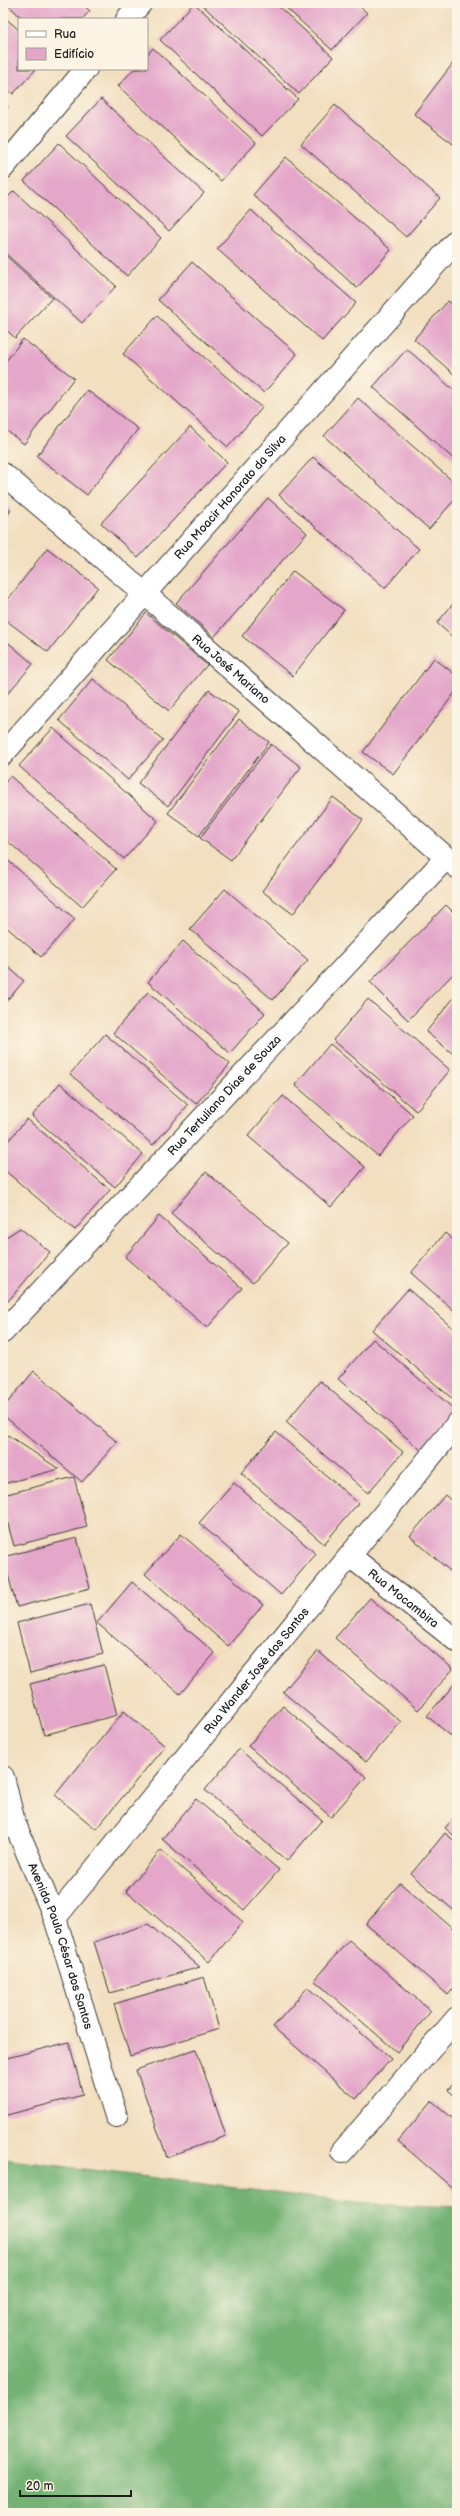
<svg xmlns="http://www.w3.org/2000/svg" width="460" height="2516" viewBox="0 0 460 2516" font-family="'Balsamiq Sans',sans-serif">
<style>
.forest{fill:#74b374;stroke:#486848}
.building{fill:#e4a7ca}
.lines{fill:none;stroke-linecap:round;stroke-linejoin:round}
.minor-casing{stroke:#3c3935;stroke-width:24}
.minor{stroke:#fff;stroke-width:22}
.labels{text-anchor:middle;stroke-width:3.5;stroke-linejoin:round;paint-order:stroke}
.street-label{font-size:12px;fill:#1c1c1c;stroke:#fcf5e5}
</style>
<rect width="100%" height="100%" fill="#fcf5e5"/>
<filter id="ink" filterUnits="userSpaceOnUse"><feTurbulence type="fractalNoise" baseFrequency=".025" numOctaves="2"/><feDisplacementMap in="SourceGraphic" scale="8" xChannelSelector="R" yChannelSelector="G"/><feConvolveMatrix kernelMatrix="1 2 1 2 8 2 1 2 1" color-interpolation-filters="sRGB"/></filter>
<filter id="wash" filterUnits="userSpaceOnUse"><feTurbulence type="fractalNoise" baseFrequency=".012" numOctaves="4" result="noise"/><feDisplacementMap in="SourceGraphic" scale="16" xChannelSelector="R" yChannelSelector="G"/><feGaussianBlur stdDeviation="0.9" result="paint"/><feColorMatrix in="noise" values="0 0 0 0 0 0 0 0 0 0 0 0 0 0 0 0 0 1.4 0 .05"/><feComposite in="paint" operator="in"/></filter>
<g filter="url(#wash)">
<rect width="100%" height="100%" fill="#f2dfc0"/>
<!-- forest -->
<path class="forest" d="M 3,2159 L 356,2203 L 457,2207 L 457,2513 L 3,2513 Z"/>
<g id="blocks">
<!-- building -->
<g class="building">
<path d="M 6,3 L 81,3 L 90,11 L 82,19 L 23,19 Z"/>
<path d="M 194,3 L 298,99 L 262,136 L 160,40 Z"/>
<path d="M 200,3 L 275,3 L 333,57 L 299,94 Z"/>
<path d="M 281,3 L 356,3 L 367,13 L 332,50 Z"/>
<path d="M 3,16 L 19,30 L 19,69 L 36,69 L 13,94 L 3,85 Z"/>
<path d="M 153,48 L 256,143 L 221,181 L 118,86 L 134,69 L 147,69 L 147,55 Z"/>
<path d="M 457,58 L 457,147 L 414,114 Z"/>
<path d="M 101,99 L 204,193 L 169,231 L 66,136 Z"/>
<path d="M 3,102 L 8,107 L 3,113 Z"/>
<path d="M 335,105 L 440,198 L 406,237 L 301,144 Z"/>
<path d="M 59,143 L 161,238 L 127,276 L 24,181 Z"/>
<path d="M 286,157 L 391,250 L 357,288 L 253,195 Z"/>
<path d="M 14,191 L 116,286 L 82,323 L 3,251 L 3,202 Z"/>
<path d="M 251,210 L 356,303 L 322,341 L 217,249 Z"/>
<path d="M 3,253 L 52,298 L 15,338 L 3,327 Z"/>
<path d="M 192,262 L 297,354 L 264,393 L 158,300 Z"/>
<path d="M 448,301 L 457,308 L 457,377 L 414,339 Z"/>
<path d="M 157,316 L 262,408 L 228,447 L 123,354 Z"/>
<path d="M 23,339 L 74,378 L 24,444 L 3,428 L 3,365 Z"/>
<path d="M 407,349 L 457,393 L 457,462 L 373,387 Z"/>
<path d="M 87,390 L 138,429 L 87,495 L 37,456 Z"/>
<path d="M 358,398 L 457,485 L 457,497 L 429,529 L 324,436 Z"/>
<path d="M 190,427 L 227,462 L 138,558 L 101,523 Z"/>
<path d="M 313,457 L 419,549 L 385,588 L 279,495 Z"/>
<path d="M 268,498 L 307,533 L 214,637 L 176,603 Z"/>
<path d="M 3,504 L 11,510 L 3,522 Z"/>
<path d="M 47,548 L 98,587 L 48,652 L 3,618 L 3,606 Z"/>
<path d="M 293,571 L 344,610 L 293,676 L 242,636 Z"/>
<path d="M 457,599 L 457,641 L 437,623 Z"/>
<path d="M 146,613 L 207,665 L 169,711 L 108,660 Z"/>
<path d="M 3,638 L 33,664 L 3,699 Z"/>
<path d="M 434,658 L 457,676 L 457,690 L 393,774 L 363,752 Z"/>
<path d="M 93,679 L 163,740 L 128,780 L 59,720 Z"/>
<path d="M 209,690 L 239,712 L 168,806 L 138,783 Z"/>
<path d="M 239,719 L 269,742 L 199,836 L 168,813 Z"/>
<path d="M 53,728 L 158,821 L 124,859 L 19,766 Z"/>
<path d="M 271,744 L 301,767 L 231,860 L 200,838 Z"/>
<path d="M 10,776 L 116,869 L 82,907 L 3,837 L 3,785 Z"/>
<path d="M 333,797 L 363,820 L 293,914 L 262,891 Z"/>
<path d="M 3,856 L 75,919 L 41,957 L 3,924 Z"/>
<path d="M 225,889 L 308,960 L 273,1000 L 190,929 Z"/>
<path d="M 446,905 L 457,916 L 457,970 L 408,1020 L 370,982 Z"/>
<path d="M 183,941 L 265,1013 L 230,1053 L 148,982 Z"/>
<path d="M 3,962 L 24,981 L 3,1005 Z"/>
<path d="M 148,992 L 230,1064 L 196,1104 L 113,1033 Z"/>
<path d="M 457,994 L 457,1057 L 426,1032 Z"/>
<path d="M 368,999 L 450,1070 L 416,1111 L 333,1040 Z"/>
<path d="M 105,1034 L 188,1105 L 153,1145 L 70,1074 Z"/>
<path d="M 330,1044 L 413,1115 L 378,1156 L 295,1085 Z"/>
<path d="M 60,1083 L 143,1154 L 115,1187 L 32,1116 Z"/>
<path d="M 283,1096 L 365,1167 L 331,1207 L 248,1136 Z"/>
<path d="M 27,1119 L 110,1190 L 75,1230 L 3,1169 L 3,1147 Z"/>
<path d="M 206,1172 L 288,1243 L 253,1283 L 171,1213 Z"/>
<path d="M 159,1216 L 242,1288 L 207,1328 L 125,1257 Z"/>
<path d="M 20,1228 L 50,1252 L 3,1307 L 3,1239 Z"/>
<path d="M 445,1233 L 457,1243 L 457,1313 L 411,1273 Z"/>
<path d="M 408,1289 L 457,1332 L 455,1401 L 372,1330 Z"/>
<path d="M 373,1339 L 455,1410 L 421,1450 L 338,1379 Z"/>
<path d="M 34,1371 L 117,1442 L 82,1482 L 3,1415 L 3,1408 Z"/>
<path d="M 320,1381 L 403,1452 L 368,1493 L 286,1422 Z"/>
<path d="M 3,1432 L 59,1469 L 3,1484 Z"/>
<path d="M 276,1432 L 358,1503 L 324,1544 L 241,1473 Z"/>
<path d="M 74,1477 L 87,1527 L 14,1546 L 3,1506 L 3,1495 Z"/>
<path d="M 234,1483 L 316,1554 L 281,1595 L 199,1523 Z"/>
<path d="M 445,1495 L 457,1506 L 457,1577 L 410,1536 Z"/>
<path d="M 181,1534 L 263,1605 L 228,1646 L 145,1574 Z"/>
<path d="M 77,1538 L 90,1588 L 17,1607 L 3,1557 Z"/>
<path d="M 132,1582 L 215,1653 L 180,1694 L 97,1623 Z"/>
<path d="M 370,1598 L 453,1669 L 418,1710 L 335,1638 Z"/>
<path d="M 90,1604 L 103,1654 L 30,1673 L 17,1623 Z"/>
<path d="M 318,1651 L 401,1722 L 366,1762 L 283,1692 Z"/>
<path d="M 104,1665 L 117,1715 L 44,1735 L 30,1684 Z"/>
<path d="M 457,1681 L 457,1741 L 427,1716 Z"/>
<path d="M 283,1706 L 366,1777 L 331,1817 L 248,1746 Z"/>
<path d="M 124,1711 L 165,1746 L 96,1829 L 55,1795 Z"/>
<path d="M 239,1749 L 322,1820 L 287,1861 L 205,1790 Z"/>
<path d="M 196,1799 L 279,1870 L 244,1910 L 162,1839 Z"/>
<path d="M 457,1814 L 457,1838 L 445,1828 Z"/>
<path d="M 445,1833 L 457,1843 L 457,1913 L 411,1874 Z"/>
<path d="M 161,1850 L 243,1922 L 209,1962 L 126,1891 Z"/>
<path d="M 400,1883 L 457,1932 L 457,1984 L 448,1995 L 366,1924 Z"/>
<path d="M 148,1924 L 200,1967 L 110,1993 L 94,1942 Z"/>
<path d="M 349,1940 L 431,2011 L 397,2052 L 314,1980 Z"/>
<path d="M 204,1977 L 219,2029 L 130,2056 L 114,2004 Z"/>
<path d="M 308,1987 L 391,2059 L 356,2099 L 273,2027 Z"/>
<path d="M 69,2042 L 83,2095 L 3,2116 L 3,2059 Z"/>
<path d="M 196,2049 L 226,2136 L 167,2157 L 136,2070 Z"/>
<path d="M 457,2079 L 457,2098 L 448,2090 Z"/>
<path d="M 432,2101 L 457,2122 L 457,2192 L 398,2141 Z"/>
</g>
</g>
</g>
<g filter="url(#ink)">
<use href="#blocks" fill-opacity="0" stroke="#3c3935" stroke-width="1"/>
<g class="lines">
<defs>
<g id="minor">
<path d="M 127,19 L 141,3"/>
<path d="M 3,168 L 86,69"/>
<path id="s1" d="M 3,474 L 145,594 L 457,867"/>
<path id="s2" d="M 3,754 L 457,240"/>
<path id="s3" d="M 3,1332 L 446,858"/>
<path id="s4" d="M 350,1556 L 457,1641"/>
<path id="s5" d="M 3,1777 L 14,1822 L 55,1918 L 116,2116"/>
<path id="s6" d="M 55,1918 L 457,1424"/>
<path d="M 342,2152 L 457,2018"/>
</g>
</defs>
<!-- minor casing -->
<use href="#minor" class="minor-casing"/>
<!-- minor -->
<use href="#minor" class="minor"/>
</g>
</g>
<g class="labels">
<!-- street labels -->
<g class="street-label">
<text dy="4" stroke="none"><textPath href="#s2" startOffset="343">Rua Moacir Honorato da Silva</textPath></text>
<text dy="4" stroke="none"><textPath href="#s1" startOffset="300">Rua José Mariano</textPath></text>
<text dy="4" stroke="none"><textPath href="#s3" startOffset="324">Rua Tertuliano Dias de Souza</textPath></text>
<text dy="4" stroke="none"><textPath href="#s4" startOffset="68">Rua Mocambira</textPath></text>
<text dy="4" stroke="none"><textPath href="#s6" startOffset="319">Rua Wander José dos Santos</textPath></text>
<text dy="4" stroke="none"><textPath href="#s5" startOffset="179">Avenida Paulo César dos Santos</textPath></text>
</g>
</g>
<!-- margin -->
<rect width="460" height="2516" fill="none" stroke="#fcf5e5" stroke-width="16"/>
<!-- legend -->
<rect x="18" y="18" width="130" height="52" fill="#fcf5e5" stroke="#a29e95"/>
<rect x="26" y="31" width="20" height="6" fill="#ffffff" stroke="#a29e95"/>
<text x="54" y="38" font-size="12" fill="#1c1c1c">Rua</text>
<rect x="26" y="48" width="20" height="12" fill="#e4a7ca" stroke="#a29e95"/>
<text x="54" y="58" font-size="12" fill="#1c1c1c">Edifício</text>
<!-- scale -->
<path d="M20 2490v6h111v-6" fill="none" stroke="#1c1c1c" stroke-width="2"/>
<text x="26" y="2490" font-size="12" fill="#1c1c1c" stroke="#fcf5e5" stroke-width="3" paint-order="stroke">20 m</text>
</svg>
